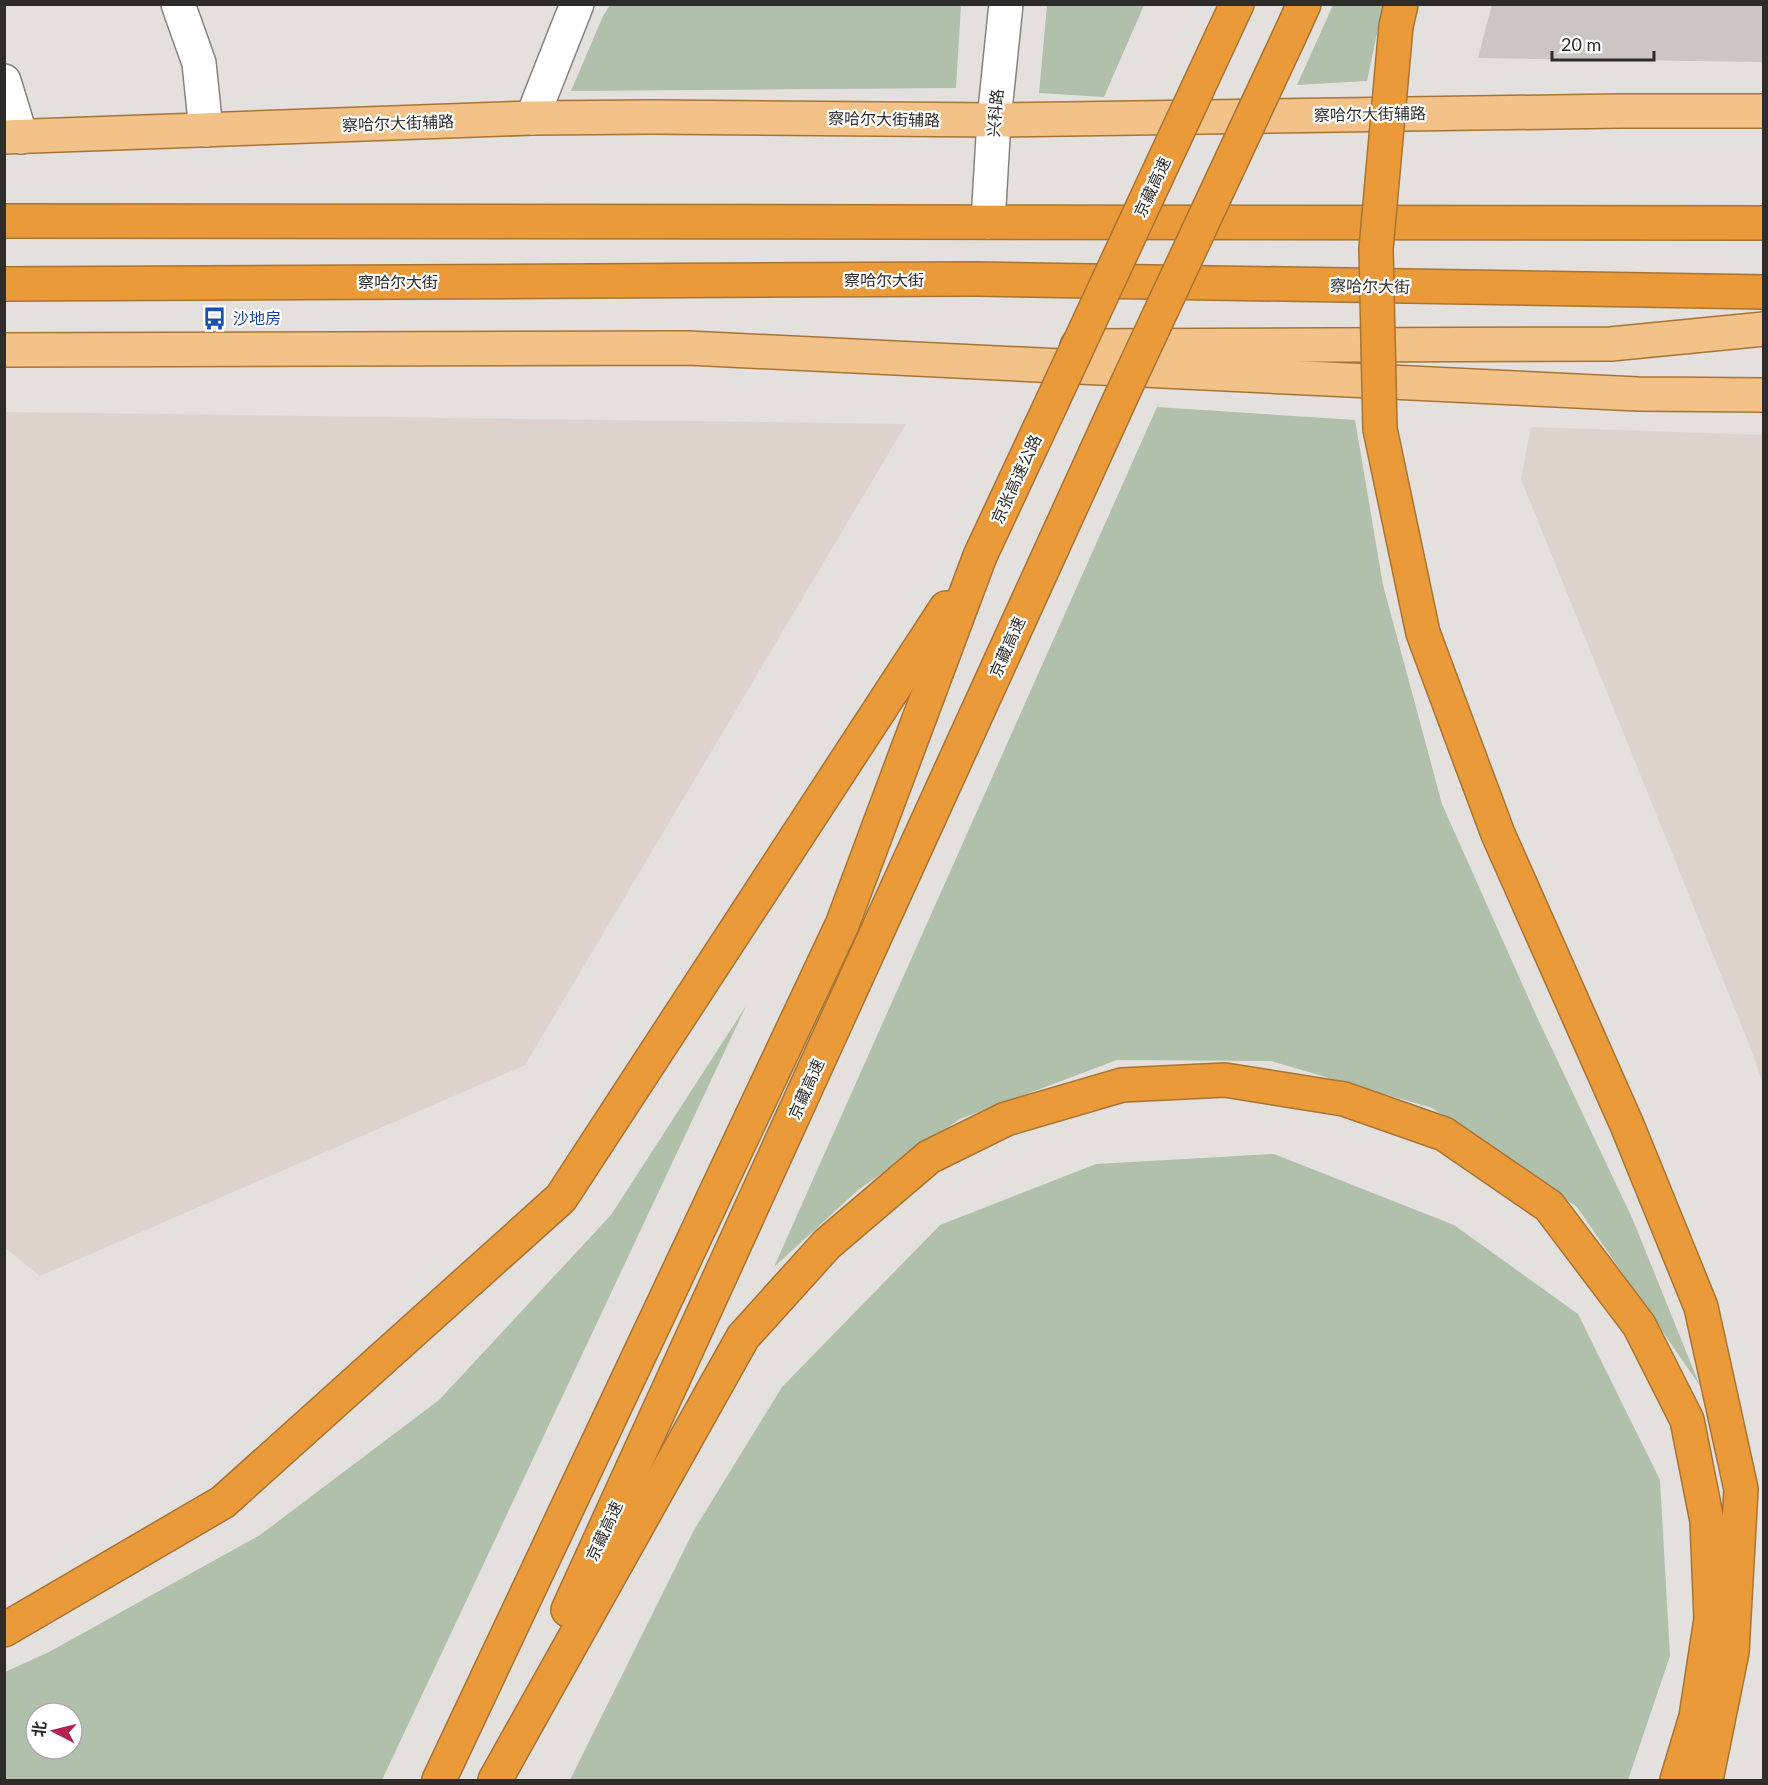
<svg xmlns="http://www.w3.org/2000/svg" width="1768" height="1785" viewBox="0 0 1768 1785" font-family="Lato,'Noto Sans SC',sans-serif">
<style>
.built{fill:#ded2cc}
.green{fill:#b1c0ab;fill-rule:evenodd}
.building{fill:#cbc6c4}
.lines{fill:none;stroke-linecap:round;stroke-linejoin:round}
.minor-casing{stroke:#868280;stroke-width:36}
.major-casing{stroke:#a87434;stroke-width:36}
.highway-casing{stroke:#a87434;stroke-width:36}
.minor{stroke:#fff;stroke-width:33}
.major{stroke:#f2c288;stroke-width:33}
.highway{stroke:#ea9a39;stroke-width:33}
.highway-bridge-casing{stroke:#a87434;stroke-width:36;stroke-linecap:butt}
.highway-bridge{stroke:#ea9a39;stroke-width:33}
.labels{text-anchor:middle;stroke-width:4.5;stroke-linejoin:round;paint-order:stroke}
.street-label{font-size:16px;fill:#2d2c2b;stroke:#fff}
.transit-label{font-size:16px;fill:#164399;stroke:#fff;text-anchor:start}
</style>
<rect width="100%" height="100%" fill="#e4e0dd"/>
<!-- built -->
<g class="built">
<path d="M 4,412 L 5,412 L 906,424 L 525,1065 L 40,1276 L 4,1247 Z"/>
<path d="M 1531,427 L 1763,435 L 1763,1085 L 1751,1049 L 1521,479 Z"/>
</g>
<!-- green -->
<g class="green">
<path d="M 610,5 L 961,5 L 956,88 L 571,91 L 603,16 Z"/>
<path d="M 1047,5 L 1144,5 L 1104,97 L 1039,93 Z"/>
<path d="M 1333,5 L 1383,5 L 1367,81 L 1297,85 Z"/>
<path d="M 1157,407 L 1355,420 L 1383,585 L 1442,804 L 1536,1015 L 1633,1220 L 1700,1386 L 1577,1207 L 1432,1108 L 1271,1061 L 1117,1060 L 960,1119 L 858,1190 L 774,1267 Z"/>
<path d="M 746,1006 L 382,1780 L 5,1780 L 5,1672 L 49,1652 L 260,1535 L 439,1400 L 611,1215 ZM 36,1713 L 72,1713 L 72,1749 L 36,1749 Z"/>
<path d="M 1274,1154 L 1454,1225 L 1578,1314 L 1660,1480 L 1670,1656 L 1628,1780 L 570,1780 L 694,1530 L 782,1387 L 940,1225 L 1096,1164 Z"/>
</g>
<!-- building -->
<path class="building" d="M 1492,4 L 1764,4 L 1764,62 L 1478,58 Z"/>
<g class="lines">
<defs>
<g id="minor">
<path d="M 178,4 L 199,63 L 206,130"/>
<path d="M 4,81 L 21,137"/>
<path d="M 532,118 L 577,4"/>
<path d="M 988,222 L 994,120 L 1006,4"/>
</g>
<g id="major">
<path d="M 4,137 L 532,118 L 652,117 L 994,120 L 1620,111 L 1764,111"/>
<path d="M 1077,346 L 1611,344 L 1764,329"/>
<path d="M 4,350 L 688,348 L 1638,394 L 1764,395"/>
</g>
<g id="highway">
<path d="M 1396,26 L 1401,4"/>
<path d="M 1223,34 L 1237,4"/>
<path d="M 1289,37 L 1304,4"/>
<path d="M 4,221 L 1764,223"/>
<path d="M 4,284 L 976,279 L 1764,292"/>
<path d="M 1380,429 L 1423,633 L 1498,834 L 1627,1125 L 1701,1307 L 1741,1489 L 1732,1652 L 1706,1780"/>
<path d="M 568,1610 L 1121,397"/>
<path d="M 4,1630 L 223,1502 L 561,1198 L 946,608"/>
<path d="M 439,1780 L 842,925 L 980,556 L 1052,402"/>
<path d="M 495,1780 L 743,1337 L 827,1244 L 929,1157 L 1006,1119 L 1122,1085 L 1225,1080 L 1344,1099 L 1444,1134 L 1549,1206 L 1639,1325 L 1687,1420 L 1707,1521 L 1711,1619 L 1696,1717 L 1677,1780"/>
</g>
</defs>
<!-- minor casing -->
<use href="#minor" class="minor-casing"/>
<!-- major casing -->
<use href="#major" class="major-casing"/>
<!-- highway casing -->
<use href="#highway" class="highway-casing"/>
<!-- minor -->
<use href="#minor" class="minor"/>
<!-- major -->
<use href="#major" class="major"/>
<!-- highway -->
<use href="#highway" class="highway"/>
<defs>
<g id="highway-bridge">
<path d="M 1121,397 L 1289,37"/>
<path d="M 1052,402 L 1223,34"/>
<path d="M 1380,429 L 1376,249 L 1396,26"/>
</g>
</defs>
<!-- highway-bridge casing -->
<use href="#highway-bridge" class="highway-bridge-casing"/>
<!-- highway-bridge -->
<use href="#highway-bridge" class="highway-bridge"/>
</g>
<!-- icons -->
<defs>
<symbol id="bus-bare" viewBox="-9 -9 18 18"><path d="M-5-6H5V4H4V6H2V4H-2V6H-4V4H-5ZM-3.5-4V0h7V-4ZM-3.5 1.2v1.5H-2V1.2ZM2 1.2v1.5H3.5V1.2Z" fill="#1a4fb4" stroke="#fff" stroke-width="2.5" paint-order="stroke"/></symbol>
</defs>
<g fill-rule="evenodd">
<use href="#bus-bare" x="198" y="302" width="33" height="33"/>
</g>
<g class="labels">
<!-- street labels -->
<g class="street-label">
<text transform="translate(995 113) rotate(-85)" y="6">兴科路</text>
<text transform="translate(1370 114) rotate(-1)" y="6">察哈尔大街辅路</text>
<text transform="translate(884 119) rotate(1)" y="6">察哈尔大街辅路</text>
<text transform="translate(398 123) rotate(-2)" y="6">察哈尔大街辅路</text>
<text transform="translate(1152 187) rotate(-65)" y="6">京藏高速</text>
<text x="884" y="286">察哈尔大街</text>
<text x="398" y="288">察哈尔大街</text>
<text transform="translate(1370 286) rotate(1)" y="6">察哈尔大街</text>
<text transform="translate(1016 479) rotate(-65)" y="6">京张高速公路</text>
<text transform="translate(1007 647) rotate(-66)" y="6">京藏高速</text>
<text transform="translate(806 1089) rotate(-66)" y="6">京藏高速</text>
<text transform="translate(604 1531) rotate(-65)" y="6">京藏高速</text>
</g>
<!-- transit labels -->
<g class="transit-label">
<text x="233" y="324">沙地房</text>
</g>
</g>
<!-- border -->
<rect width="1768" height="1785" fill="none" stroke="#2d2c2b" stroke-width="12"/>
<!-- north arrow -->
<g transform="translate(54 1731) rotate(277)"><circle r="28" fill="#ffffff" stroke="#ababaa" stroke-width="1.5"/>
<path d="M0-4.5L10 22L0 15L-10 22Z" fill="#b2224f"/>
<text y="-9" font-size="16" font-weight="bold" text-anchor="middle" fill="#2d2c2b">北</text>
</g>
<!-- scale -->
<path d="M1552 51v9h102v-9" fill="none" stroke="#2d2c2b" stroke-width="3"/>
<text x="1561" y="51" font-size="18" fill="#2d2c2b" stroke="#ffffff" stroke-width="4.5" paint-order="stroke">20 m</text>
</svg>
